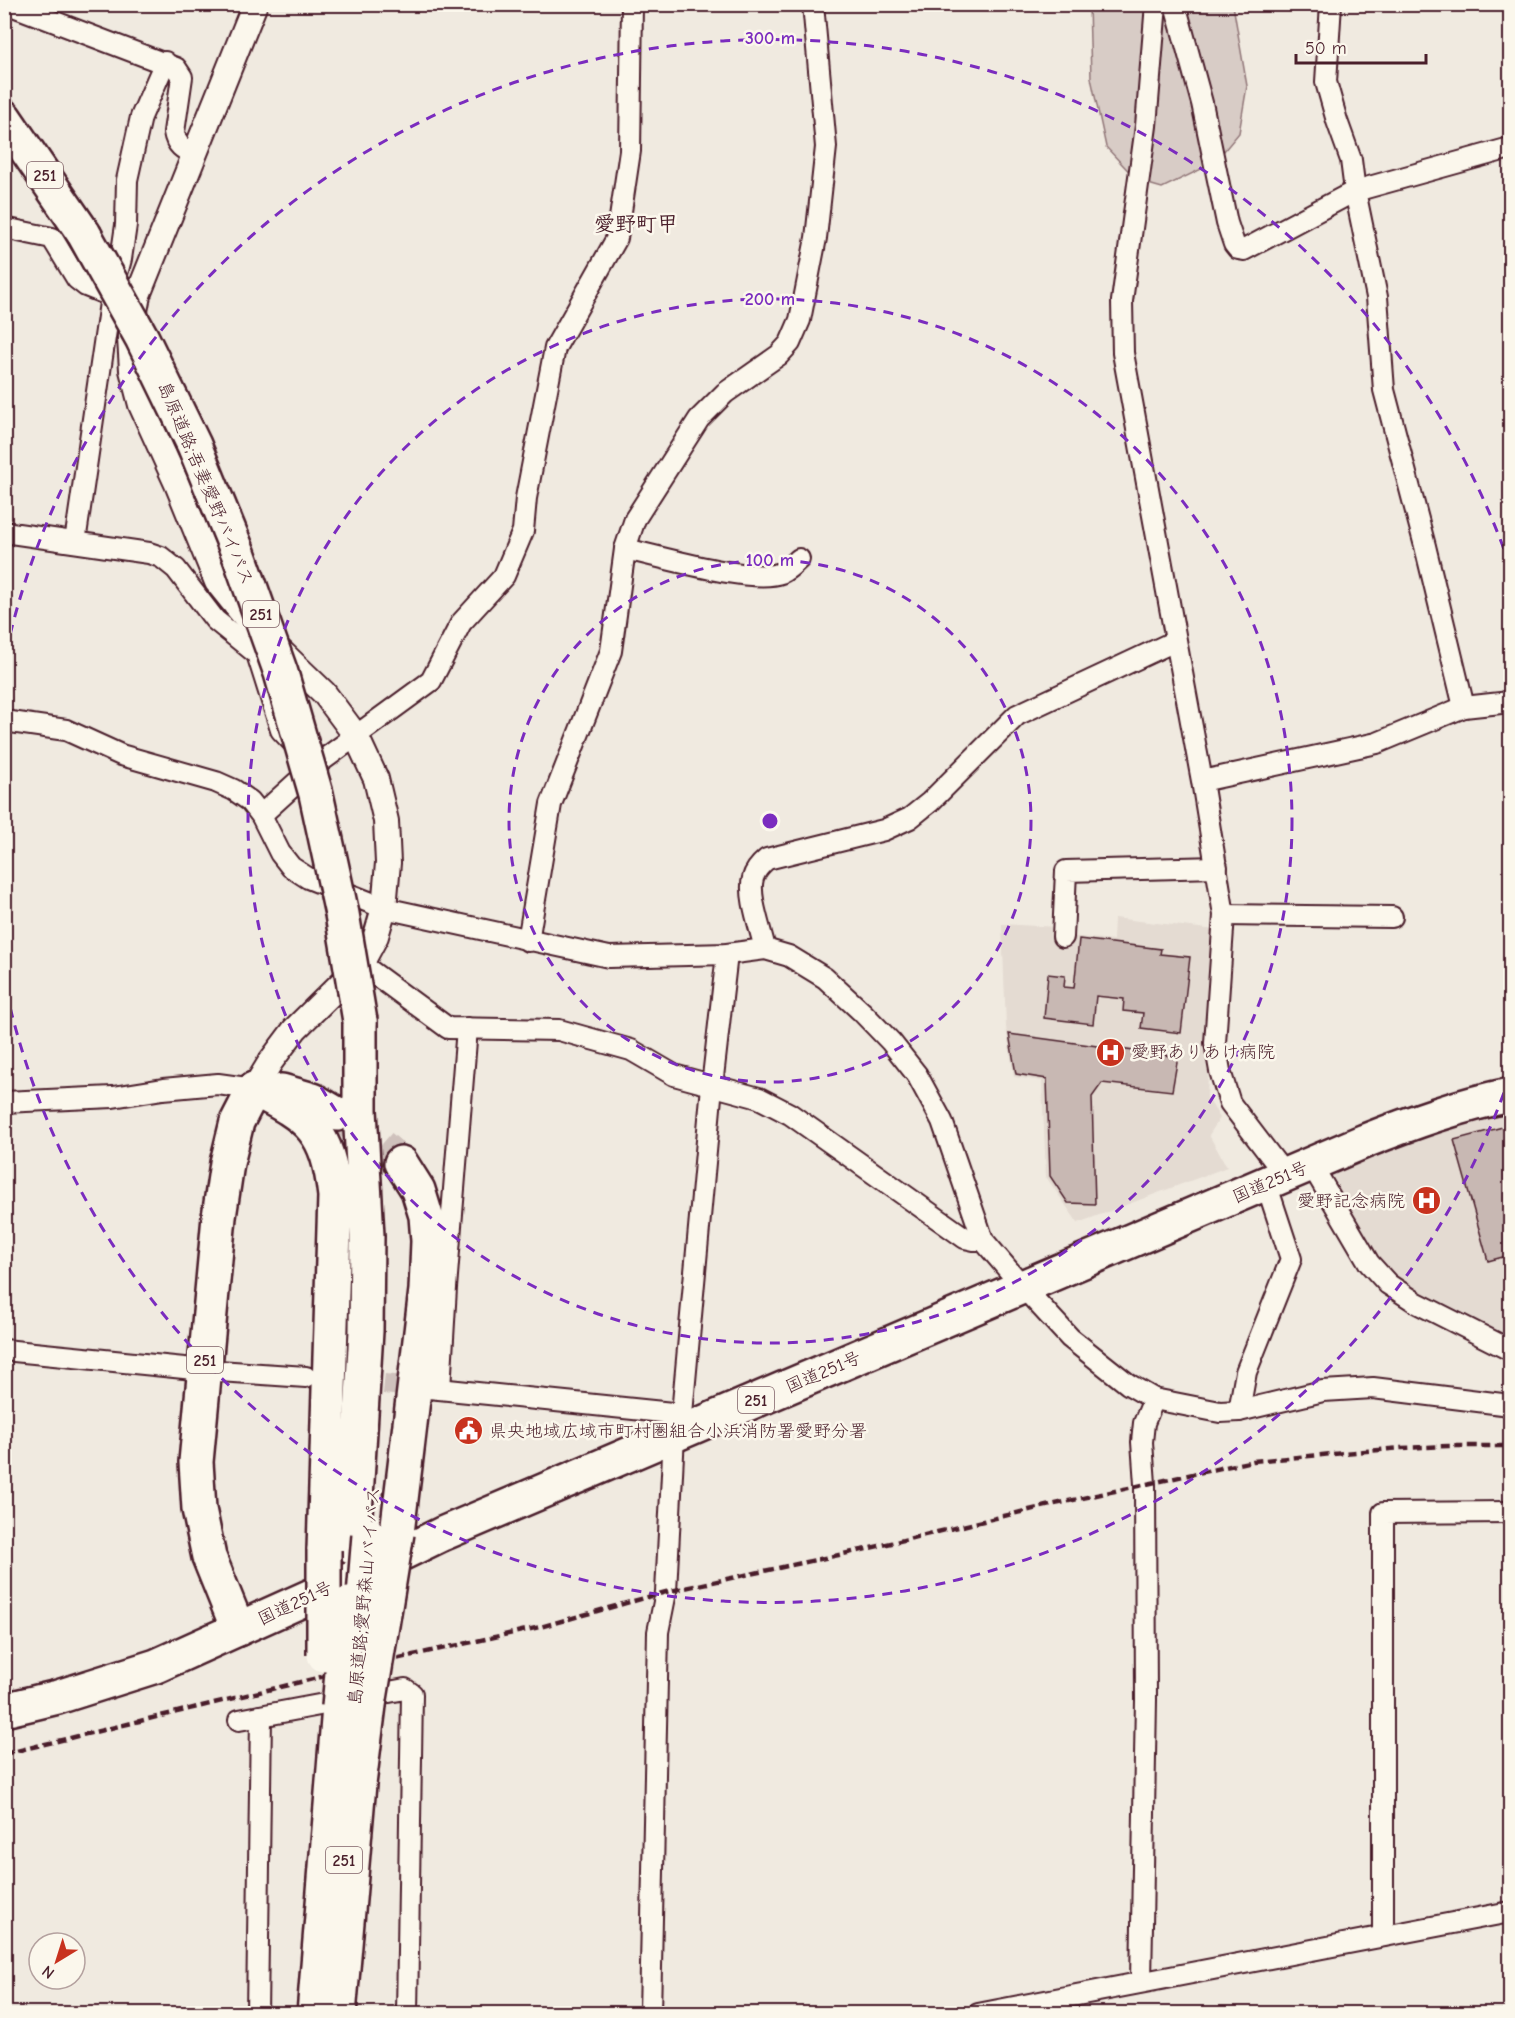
<svg xmlns="http://www.w3.org/2000/svg" width="1515" height="2018" viewBox="0 0 1515 2018" font-family="'Comic Neue','Klee One',sans-serif">
<style>
.built{fill:#e4dbd2}
.green{fill:#d8ccc6;stroke:#917678;stroke-width:1.5}
.building{fill:#c8b8b3;stroke:#4a1f2b;stroke-width:1.5}
.lines{fill:none;stroke-linecap:round;stroke-linejoin:round}
.minor-tunnel{stroke:#cfc1bc;stroke-width:20;stroke-dasharray:20 10;stroke-linecap:butt}
.motorway-tunnel{stroke:#cfc1bc;stroke-width:33;stroke-dasharray:33 16;stroke-linecap:butt}
.minor-casing{stroke:#4a1f2b;stroke-width:24}
.tertiary-casing{stroke:#4a1f2b;stroke-width:28}
.trunk-casing{stroke:#4a1f2b;stroke-width:38}
.motorway-casing{stroke:#4a1f2b;stroke-width:38}
.minor{stroke:#fbf7ec;stroke-width:20}
.tertiary{stroke:#fbf7ec;stroke-width:24}
.trunk{stroke:#fbf7ec;stroke-width:33}
.motorway{stroke:#fbf7ec;stroke-width:33}
.rail{stroke:#4a1f2b;stroke-width:4.5;stroke-dasharray:9 4.5;stroke-linecap:butt}
.motorway-bridge-casing{stroke:#4a1f2b;stroke-width:38;stroke-linecap:butt}
.motorway-bridge{stroke:#fbf7ec;stroke-width:33}
.ring{fill:none;stroke:#7b2cbf;stroke-width:3;stroke-dasharray:10 8}
.labels{text-anchor:middle;stroke-width:5;stroke-linejoin:round;paint-order:stroke}
.shield{fill:#fbf7ec;stroke:#7f6065;stroke-width:1.5}
.shield-label{font-size:16px;font-weight:bold;fill:#4a1f2b}
.street-label{font-size:18px;fill:#4a1f2b;stroke:#fbf7ec}
.poi-label{font-size:18px;fill:#4a1f2b;stroke:#fbf7ec;text-anchor:start}
.quarter-label{font-size:21px;font-weight:bold;fill:#4a1f2b;stroke:#fbf7ec}
.centre{fill:#7b2cbf;stroke:#fbf7ec;stroke-width:3}
.ring-label{font-size:18px;text-anchor:middle;font-weight:bold;fill:#7b2cbf;stroke:#fbf7ec;stroke-width:5;stroke-linejoin:round;paint-order:stroke}
</style>
<rect width="100%" height="100%" fill="#f0eae0"/>
<filter id="ink" filterUnits="userSpaceOnUse"><feTurbulence type="fractalNoise" baseFrequency=".0167" numOctaves="2"/><feDisplacementMap in="SourceGraphic" scale="12" xChannelSelector="R" yChannelSelector="G"/><feConvolveMatrix kernelMatrix="1 2 1 2 8 2 1 2 1" color-interpolation-filters="sRGB"/></filter>
<g filter="url(#ink)">
<!-- built -->
<g class="built">
<path d="M 1114,918 L 1216,930 L 1207,1097 L 1220,1118 L 1209,1135 L 1227,1167 L 1078,1223 L 1046,1177 L 1042,1081 L 1014,1077 L 1006,1027 L 1002,924 L 1057,927 L 1058,935 L 1113,940 Z"/>
<path d="M 1510,1108 L 1510,1343 L 1433,1300 L 1397,1277 L 1379,1260 L 1325,1170 L 1397,1141 Z"/>
</g>
<!-- green -->
<path class="green" d="M 1089,5 L 1233,5 L 1247,86 L 1239,133 L 1214,163 L 1162,188 L 1138,181 L 1106,147 L 1091,78 Z"/>
<!-- building -->
<g class="building">
<path d="M 1079,939 L 1161,949 L 1160,954 L 1190,957 L 1181,1033 L 1141,1028 L 1143,1013 L 1123,1011 L 1124,999 L 1096,996 L 1093,1024 L 1044,1018 L 1048,974 L 1065,976 L 1064,987 L 1074,988 Z"/>
<path d="M 1009,1034 L 1178,1057 L 1172,1091 L 1102,1083 L 1092,1097 L 1095,1204 L 1068,1203 L 1050,1176 L 1047,1079 L 1016,1074 Z"/>
<path d="M 1510,1125 L 1510,1255 L 1488,1261 L 1454,1140 Z"/>
</g>
<g class="lines">
<!-- minor-tunnel -->
<path class="minor-tunnel" d="M 354,1381 L 423,1388"/>
<!-- motorway-tunnel -->
<path class="motorway-tunnel" d="M 341,1117 L 371,1137 L 401,1163"/>
<defs>
<g id="minor">
<path d="M 8,4 L 176,68 L 182,77 L 174,132 C 176,145 183,150 195,154"/>
<path d="M 1156,4 L 1146,126 L 1122,301 L 1123,353 L 1202,781 L 1224,915 L 1215,1043 L 1220,1071 L 1230,1103 L 1285,1175"/>
<path d="M 1175,4 L 1202,103 L 1227,223 L 1234,244 L 1238,249 L 1244,250 L 1355,191 L 1510,148"/>
<path d="M 1331,4 L 1326,82 L 1337,121 L 1351,160 L 1355,191 L 1377,297 L 1384,390 L 1425,546 L 1464,707"/>
<path d="M 4,228 L 52,238 L 77,279 L 86,286 L 111,296"/>
<path d="M 4,532 L 149,553 L 161,557 L 176,569 L 215,620 L 257,654 L 281,730 L 299,749"/>
<path d="M 75,542 L 111,296 L 121,259 L 126,225 L 127,180 L 141,117 L 165,62"/>
<path d="M 625,549 C 658,556 752,584 781,573 C 788,570 794,564 799,559"/>
<path d="M 4,721 L 66,730 L 121,755 L 216,782 L 234,790 L 250,801 L 261,815 L 280,853 L 291,867 L 308,878 L 384,908 L 609,957 L 727,954 L 765,949 L 789,956 L 825,978 L 862,1012 L 891,1042 L 917,1075 L 942,1121 L 983,1240 L 1023,1287 L 1070,1338 L 1128,1384 L 1154,1399 L 1220,1412 L 1239,1411 L 1323,1391 L 1373,1388 L 1510,1405"/>
<path d="M 1202,781 L 1377,743 L 1464,707 L 1510,702"/>
<path d="M 261,815 L 316,765 L 431,681 L 461,623 L 504,576 L 523,531 L 526,498 L 555,348 L 617,238 L 630,151 L 632,4"/>
<path d="M 1224,915 L 1392,917"/>
<path d="M 1063,937 L 1066,871 L 1217,867"/>
<path d="M 528,941 L 551,804 L 611,651 L 625,549 L 635,519 L 699,419 L 725,393 L 779,355 L 790,343 L 800,320 L 816,238 L 826,147 L 813,4"/>
<path d="M 765,949 C 761,930 748,896 753,878 C 755,870 761,864 767,859 L 884,830 L 910,818 L 930,802 L 1017,715 L 1175,641"/>
<path d="M 361,964 L 448,1028 L 559,1030 L 631,1050 L 674,1075 L 759,1098 L 790,1114 L 965,1238 L 974,1240 L 983,1240"/>
<path d="M 4,1102 L 113,1097 L 163,1089 L 218,1084 L 254,1089"/>
<path d="M 1311,1164 L 1369,1263 L 1388,1284 L 1417,1303 L 1510,1350"/>
<path d="M 4,1350 L 204,1370 L 306,1377"/>
<path d="M 429,1388 L 682,1414"/>
<path d="M 440,1389 L 446,1288 L 467,1028"/>
<path d="M 1239,1411 L 1246,1372 L 1291,1259 L 1266,1183"/>
<path d="M 687,1429 L 682,1414 L 712,1086 L 727,954"/>
<path d="M 239,1720 L 405,1689 L 412,1694 L 407,2014"/>
<path d="M 1383,1936 L 1383,1513 L 1510,1512"/>
<path d="M 1141,1982 L 1146,1700 L 1145,1484 L 1142,1442 L 1144,1423 L 1154,1399"/>
<path d="M 257,2014 L 261,1716"/>
<path d="M 650,2014 L 658,1632 L 666,1592 L 674,1435"/>
<path d="M 978,2014 L 1510,1912"/>
</g>
<path id="tertiary" d="M 254,1089 L 271,1061 L 295,1029 L 361,964 L 376,936 L 384,908 L 388,863 L 386,821 L 376,779 L 356,736 L 324,693 L 246,618 L 217,582 L 177,484 L 141,405 L 132,370 L 130,338 L 138,295 L 255,4"/>
<g id="trunk">
<path d="M 238,1629 L 209,1557 L 199,1509 L 196,1462 L 219,1217 L 227,1163 L 237,1122 L 254,1089"/>
<path d="M 4,1710 L 58,1697 L 156,1666 L 360,1574 L 442,1534 L 1365,1141 C 1413,1122 1460,1105 1510,1095"/>
</g>
<g id="motorway">
<path d="M 4,117 L 84,234"/>
<path d="M 254,1089 C 311,1119 327,1129 335,1196 L 324,1550"/>
<path d="M 282,1091 L 313,1100 L 337,1114"/>
<path d="M 397,1533 L 426,1290 L 428,1241 L 426,1216 L 418,1190 L 401,1163"/>
<path d="M 353,1547 L 366,1331 L 367,1236 L 360,1110 L 360,1021"/>
<path d="M 314,2014 L 339,1707"/>
<path d="M 339,2014 L 359,1784 L 369,1705"/>
</g>
</defs>
<!-- minor casing -->
<use href="#minor" class="minor-casing"/>
<!-- tertiary casing -->
<use href="#tertiary" class="tertiary-casing"/>
<!-- trunk casing -->
<use href="#trunk" class="trunk-casing"/>
<!-- motorway casing -->
<use href="#motorway" class="motorway-casing"/>
<!-- minor -->
<use href="#minor" class="minor"/>
<!-- tertiary -->
<use href="#tertiary" class="tertiary"/>
<!-- trunk -->
<use href="#trunk" class="trunk"/>
<!-- motorway -->
<use href="#motorway" class="motorway"/>
<!-- rail -->
<path class="rail" d="M 4,1754 L 395,1659 L 540,1627 L 666,1592 L 862,1550 L 1046,1506 L 1253,1461 L 1401,1448 L 1449,1446 L 1510,1446"/>
<defs>
<g id="motorway-bridge">
<path d="M 84,234 L 142,338 L 194,445 L 239,555 L 281,673 L 316,794 L 342,914 L 360,1021"/>
<path d="M 324,1550 L 324,1655"/>
<path d="M 361,1632 L 369,1535"/>
<path d="M 369,1705 L 397,1533"/>
<path d="M 339,1707 L 348,1604"/>
</g>
</defs>
<!-- motorway-bridge casing -->
<use href="#motorway-bridge" class="motorway-bridge-casing"/>
<!-- motorway-bridge -->
<use href="#motorway-bridge" class="motorway-bridge"/>
</g>
</g>
<!-- distance rings -->
<g class="ring">
<circle cx="770" cy="821" r="261"/>
<circle cx="770" cy="821" r="522"/>
<path d="M1510 1076A783 783 0 0 1 6 990M6 652A783 783 0 0 1 1510 566"/>
</g>
<!-- icons -->
<defs>
<symbol id="hospital-disc" viewBox="-11 -11 22 22"><circle r="9.5" fill="#c8321e" stroke="#fbf7ec"/><path d="M-5-5h3v3.5h4V-5h3V5h-3V1.5h-4V5h-3Z" fill="#fff"/></symbol>
<symbol id="civic-disc" viewBox="-11 -11 22 22"><circle r="9.5" fill="#c8321e" stroke="#fbf7ec"/><path d="M-.6-6.5H3V-4.5H.6V-3L4-1V1h2V6H-6V1h2V-1L-.6-3ZM-1.2 2.5V6h2.4V2.5Z" fill="#fff"/></symbol>
</defs>
<g fill-rule="evenodd">
<use href="#hospital-disc" x="1094" y="1036" width="33" height="33"/>
<use href="#hospital-disc" x="1410" y="1184" width="33" height="33"/>
<use href="#civic-disc" x="452" y="1414" width="33" height="33"/>
</g>
<g class="labels">
<!-- shield labels -->
<g class="shield">
<rect x="27" y="162" width="36" height="26" rx="4.5"/>
<rect x="243" y="601" width="36" height="26" rx="4.5"/>
<rect x="187" y="1347" width="36" height="26" rx="4.5"/>
<rect x="738" y="1387" width="36" height="26" rx="4.5"/>
<rect x="326" y="1847" width="36" height="26" rx="4.5"/>
</g>
<g class="shield-label">
<text x="45" y="181">251</text>
<text x="261" y="620">251</text>
<text x="205" y="1366">251</text>
<text x="756" y="1406">251</text>
<text x="344" y="1866">251</text>
</g>
<!-- street labels -->
<g class="street-label">
<text transform="translate(206 483) rotate(67)" y="6">島原道路;吾妻愛野バイパス</text>
<text transform="translate(1270 1182) rotate(-23)" y="6">国道251号</text>
<text transform="translate(823 1372) rotate(-23)" y="6">国道251号</text>
<text transform="translate(364 1596) rotate(-85)" y="6">島原道路;愛野森山バイパス</text>
<text transform="translate(295 1603) rotate(-25)" y="6">国道251号</text>
</g>
<!-- poi labels -->
<g class="poi-label">
<text x="1131" y="1058">愛野ありあけ病院</text>
<text x="1405" y="1207" text-anchor="end">愛野記念病院</text>
<text x="489" y="1437">県央地域広域市町村圏組合小浜消防署愛野分署</text>
</g>
<!-- quarter labels -->
<g class="quarter-label">
<text x="636" y="231">愛野町甲</text>
</g>
</g>
<circle cx="770" cy="821" r="9" class="centre"/>
<g class="ring-label">
<text x="770" y="44">300 m</text>
<text x="770" y="305">200 m</text>
<text x="770" y="566">100 m</text>
</g>
<!-- margin -->
<rect width="1515" height="2018" fill="none" stroke="#fbf7ec" stroke-width="24"/>
<rect x="12" y="12" width="1491" height="1994" fill="none" stroke="#4a1f2b" stroke-width="2" filter="url(#ink)"/>
<!-- north arrow -->
<g transform="translate(57 1961) rotate(218)"><circle r="28" fill="#fbf7ec" stroke="#b4a19f" stroke-width="1.5"/>
<path d="M0-4.5L10 22L0 15L-10 22Z" fill="#c8321e"/>
<text y="-9" font-size="16" font-weight="bold" text-anchor="middle" fill="#4a1f2b">N</text>
</g>
<!-- scale -->
<path d="M1296 54v9h130v-9" fill="none" stroke="#4a1f2b" stroke-width="3"/>
<text x="1305" y="54" font-size="18" fill="#4a1f2b" stroke="#fbf7ec" stroke-width="4.5" paint-order="stroke">50 m</text>
</svg>
